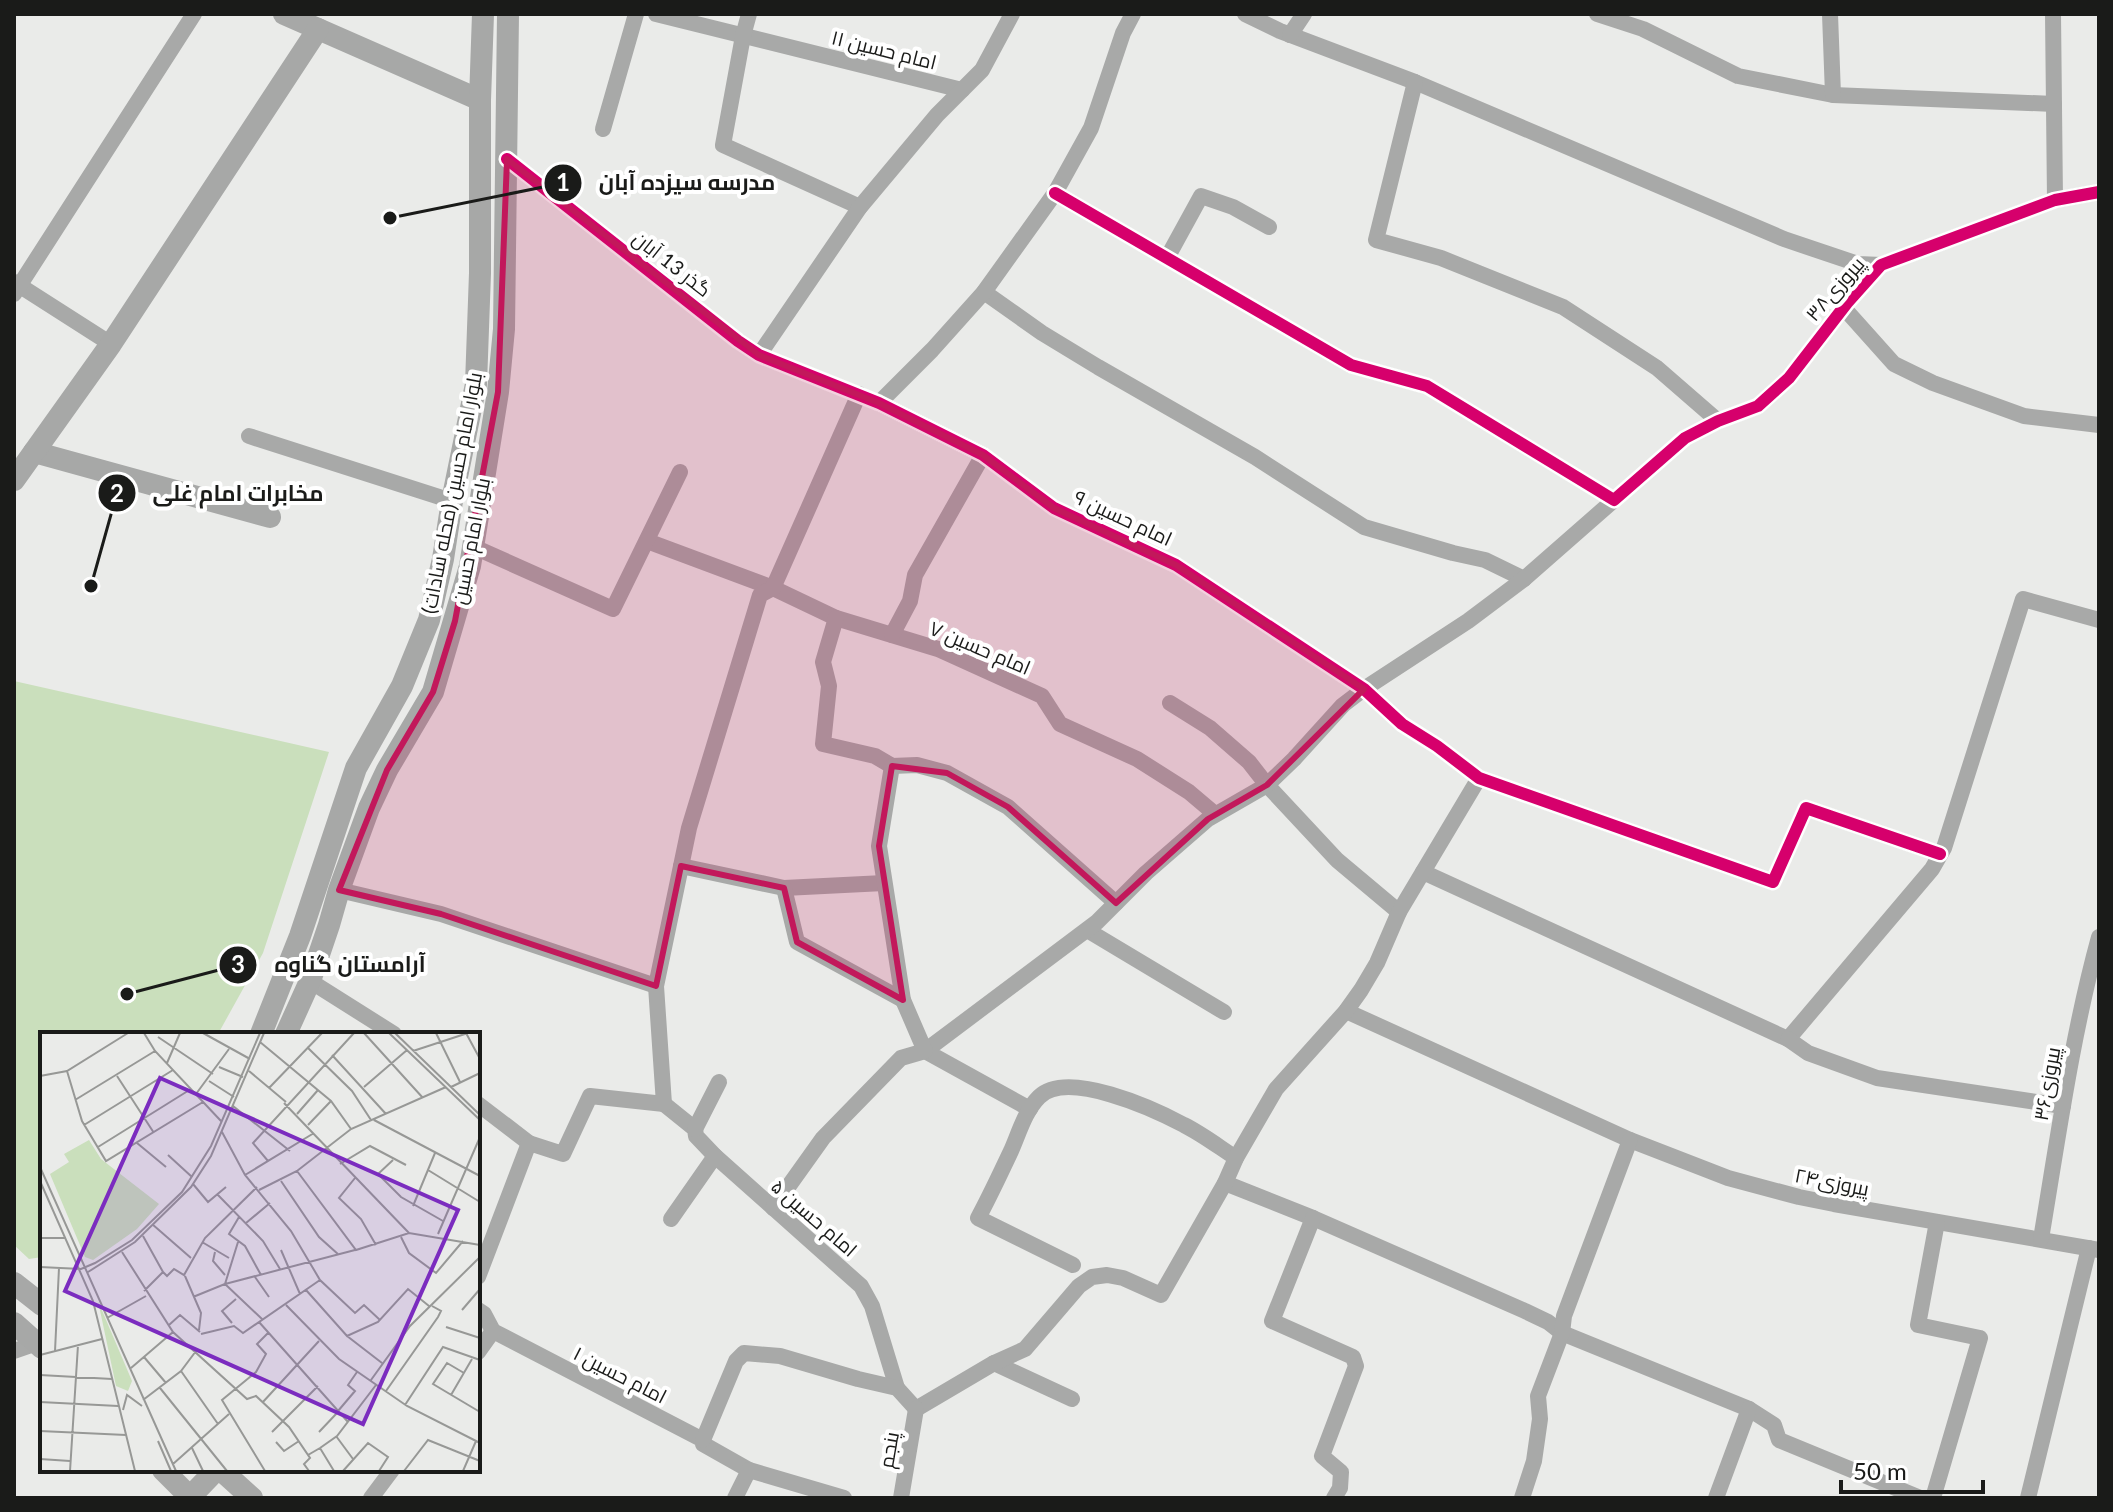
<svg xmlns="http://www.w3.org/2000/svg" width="2113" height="1512" viewBox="0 0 2113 1512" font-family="Lato,Cairo,sans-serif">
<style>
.green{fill:#cadfbc}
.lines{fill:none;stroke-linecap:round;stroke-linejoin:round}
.street{stroke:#a8a9a8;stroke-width:16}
.secondary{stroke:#a7a8a7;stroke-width:22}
.cycleway-casing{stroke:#fff;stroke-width:17}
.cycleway{stroke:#d6006c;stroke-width:12}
.marked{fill:#c2185b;fill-opacity:0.2;stroke:#c2185b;stroke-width:6;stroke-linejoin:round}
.labels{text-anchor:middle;stroke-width:8;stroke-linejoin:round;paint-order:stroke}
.street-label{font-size:20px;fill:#1a1b19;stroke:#fff}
.inset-road{fill:none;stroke:#979896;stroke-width:2}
.view{fill:#7b2cbf;fill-opacity:0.15;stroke:#7b2cbf;stroke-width:4}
.inset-edge{fill:none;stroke:#1a1b19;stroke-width:4}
.leader{fill:none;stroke:#1a1b19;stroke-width:3}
.callout-dot{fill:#1a1b19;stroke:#fff;stroke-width:3}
.mark-label{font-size:24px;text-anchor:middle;font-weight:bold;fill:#fff}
.callout-label{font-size:22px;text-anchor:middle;font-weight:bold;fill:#1a1b19;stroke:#fff;stroke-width:8;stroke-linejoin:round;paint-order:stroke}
</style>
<rect width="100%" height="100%" fill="#eaebe9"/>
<!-- green -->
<path class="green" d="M 14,681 L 329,752 L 263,953 L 218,1034 L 42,1034 L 42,1257 L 29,1259 L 14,1245 Z"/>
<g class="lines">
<!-- street -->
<g class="street">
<path d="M 656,14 L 962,90"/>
<path d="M 749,14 L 743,36 L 723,145 L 860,207"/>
<path d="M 1245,14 L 1280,31 L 1415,82 L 1784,239 L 1858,264 L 1881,265"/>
<path d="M 1597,14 L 1643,29 L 1738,76 L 1833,95 L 2054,104"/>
<path d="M 1830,14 L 1833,95"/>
<path d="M 2053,14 L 2055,200"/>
<path d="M 1290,35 L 1304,14"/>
<path d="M 1415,82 L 1376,240 L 1441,258 L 1563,307 L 1657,368 L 1718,421"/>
<path d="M 603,129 L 636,14"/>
<path d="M 507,159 L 738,341 L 759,355 L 879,403 L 983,455 L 1054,508 L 1176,565 L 1364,689 L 1402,724 L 1437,746 L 1479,778 L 1773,882 L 1806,808 L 1940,854"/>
<path d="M 1055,193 L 1351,365 L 1427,386 L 1614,500 L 1685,438 L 1718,421 L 1758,406 L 1789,378 L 1847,303 L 1881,265 L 2055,200 L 2099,192"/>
<path d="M 1167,258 L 1201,196 L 1233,207 L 1269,227"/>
<path d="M 14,282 L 111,344"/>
<path d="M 984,292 L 1042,333 L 1098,367 L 1255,457 L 1364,527 L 1453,553 L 1485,560 L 1524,579"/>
<path d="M 14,294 L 194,14"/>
<path d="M 1843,307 L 1894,364 L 1933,383 L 2024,416 L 2099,425"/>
<path d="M 759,355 L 860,207 L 937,115 L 982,70 L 1012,14"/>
<path d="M 879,403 L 932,350 L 984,292 L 1055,193 L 1091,128 L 1123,33 L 1133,14"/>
<path d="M 249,436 L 452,501"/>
<path d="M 647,541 L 773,588 L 836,618 L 938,649 L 1042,696 L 1060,724 L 1137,759 L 1189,792 L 1215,814"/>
<path d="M 474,547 L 613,609 L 680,472"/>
<path d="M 836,618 L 823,662 L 829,686 L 823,744 L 875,756 L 892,766 L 917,765 L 947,773 L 1008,807 L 1116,903"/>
<path d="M 892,635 L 910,601 L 915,575 L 983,455"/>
<path d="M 1170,703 L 1210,728 L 1249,762 L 1267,785 L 1337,860 L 1399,912"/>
<path d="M 681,866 L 784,888 L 884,883"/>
<path d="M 1423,872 L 1788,1039 L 1932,869 L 1944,848 L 2023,599 L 2099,620"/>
<path d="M 784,888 L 797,942 L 903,1000"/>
<path d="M 339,890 L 441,914 L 656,986"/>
<path d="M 1087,930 L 1224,1012"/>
<path d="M 310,981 L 394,1034"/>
<path d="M 1346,1011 L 1630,1140 L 1710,1171 L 1728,1178 L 1799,1197 L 1834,1204 L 2099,1250"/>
<path d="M 1788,1039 L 1808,1053 L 1877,1078 L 2063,1106"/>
<path d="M 478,1104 L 529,1143"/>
<path d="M 664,1104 L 695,1129 L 696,1136 L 715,1156 L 861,1286 L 872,1306 L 897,1388"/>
<path d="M 1030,1109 L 925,1051 L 1097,922 L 1146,873 L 1208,819 L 1267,785 L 1294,759 L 1343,705 L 1364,689 L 1468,621 L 1524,579 L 1614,500"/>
<path d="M 695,1129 L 719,1082"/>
<path d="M 1225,1183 L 1313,1218 L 1525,1311 L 1548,1322 L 1562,1333 L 1749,1409 L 1774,1425 L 1779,1440 L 1920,1498"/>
<path d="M 773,1208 L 823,1138 L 901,1058 L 925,1051 L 903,1000 L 879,846 L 892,766"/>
<path d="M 1313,1218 L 1272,1321 L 1353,1357 L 1356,1366 L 1322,1456 L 1341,1472 L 1340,1488 L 1334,1498"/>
<path d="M 671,1219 L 715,1156"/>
<path d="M 2041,1239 C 2058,1138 2072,1035 2099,937"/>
<path d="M 1073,1265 L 978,1218 C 990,1196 1000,1174 1011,1151 C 1019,1133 1025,1111 1039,1097 C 1067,1069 1154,1109 1184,1125 C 1202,1134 1219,1147 1236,1158"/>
<path d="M 478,1277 L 529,1143 L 563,1154 L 590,1096 L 664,1104 L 656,986 L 689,828 L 760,595 L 773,588 L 859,394"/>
<path d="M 478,1310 L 484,1314 L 493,1331 L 703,1440 L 703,1444 L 749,1470 L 844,1498"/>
<path d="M 14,1351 L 37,1343"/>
<path d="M 478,1352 L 493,1331"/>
<path d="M 994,1363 L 1072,1399"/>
<path d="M 916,1409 L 994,1363 L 1025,1349 L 1079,1286 L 1092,1277 L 1107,1275 L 1123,1278 L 1161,1295 L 1225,1183 L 1236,1158 L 1276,1089 L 1346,1011 L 1361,990 L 1377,963 L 1399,912 L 1479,778"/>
<path d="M 703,1440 L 736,1361 L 744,1353 L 780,1356 L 858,1379 L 897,1388 L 916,1409"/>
<path d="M 371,1498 L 392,1470"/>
<path d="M 735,1498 L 749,1470"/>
<path d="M 901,1498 L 916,1409"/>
<path d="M 1522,1498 L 1534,1461 L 1540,1419 L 1538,1396 L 1562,1333 L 1564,1316 L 1630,1140"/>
<path d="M 1716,1498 L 1749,1409"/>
<path d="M 1933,1498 L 1980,1338 L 1918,1325 L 1937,1222"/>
<path d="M 2028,1498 L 2089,1248"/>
</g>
<!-- secondary -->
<g class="secondary">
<path d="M 284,14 L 480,100"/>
<path d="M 34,452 L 270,517"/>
<path d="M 14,480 L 111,344 L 318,29"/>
<path d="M 261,1034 L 300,936 L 356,768 L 402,686 L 429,620 L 443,559 L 452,501 L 476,384 L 480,273 L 480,100 L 483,14"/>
<path d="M 286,1034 L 310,981 L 329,925 L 339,890 L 369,808 L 387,770 L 433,692 L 470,566 L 498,392 L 504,329 L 508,14"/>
<path d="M 14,1283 L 42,1305"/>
<path d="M 14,1323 L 42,1348"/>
<path d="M 163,1470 L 191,1498"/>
<path d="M 221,1470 L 252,1498"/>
<path d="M 190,1497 L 216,1470"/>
</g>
<defs>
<g id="cycleway">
<path d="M 507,159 L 738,341 L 759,355 L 879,403 L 983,455 L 1054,508 L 1176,565 L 1364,689 L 1402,724 L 1437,746 L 1479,778 L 1773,882 L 1806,808 L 1940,854"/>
<path d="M 1055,193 L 1351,365 L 1427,386 L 1614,500 L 1685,438 L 1718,421 L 1758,406 L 1789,378 L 1847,303 L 1881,265 L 2055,200 L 2099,192"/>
</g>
</defs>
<!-- cycleway casing -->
<use href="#cycleway" class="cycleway-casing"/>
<!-- cycleway -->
<use href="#cycleway" class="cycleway"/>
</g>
<!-- marked area -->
<path class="marked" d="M 507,159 L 759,355 L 879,403 L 983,455 L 1054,508 L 1176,565 L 1364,689 L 1267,785 L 1208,819 L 1116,903 L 1008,807 L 947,773 L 892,766 L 879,846 L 903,1000 L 797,942 L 784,888 L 681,866 L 656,986 L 441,914 L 339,890 L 387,770 L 433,692 L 455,621 L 498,392 Z"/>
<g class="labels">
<!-- street labels -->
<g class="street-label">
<text transform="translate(884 50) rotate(14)" y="7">امام حسین ۱۱</text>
<text transform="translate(672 264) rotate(38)" y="7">گذر 13 آبان</text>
<text transform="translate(1835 289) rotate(-49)" y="7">پیروزی۳۸</text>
<text transform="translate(452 493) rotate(-79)" y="7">بلوار امام حسین (محله سادات)</text>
<text transform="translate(1123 518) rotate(25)" y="7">امام حسین ۹</text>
<text transform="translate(471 541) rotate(-79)" y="7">بلوار امام حسین</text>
<text transform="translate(980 648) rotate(23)" y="7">امام حسین ۷</text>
<text transform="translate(2047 1084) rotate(-80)" y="7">پیروزی۳۶</text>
<text transform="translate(1832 1182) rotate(11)" y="7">پیروزی۲۴</text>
<text transform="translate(814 1218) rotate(41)" y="7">امام حسین ۵</text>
<text transform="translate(620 1375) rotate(27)" y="7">امام حسین ۱</text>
<text transform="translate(889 1450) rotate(-80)" y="7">پنجم</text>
</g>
</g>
<!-- overview -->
<g transform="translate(40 1032)">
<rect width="440" height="440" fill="#eaebe9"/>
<path d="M 49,108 L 61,127 L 119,172 L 97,197 L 53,228 L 45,225 L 10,142 L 29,130 L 24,122 ZM 58,269 L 92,349 L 88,359 L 76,354 Z" fill="#cadfbc"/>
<path class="inset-road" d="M 104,1 L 115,19 L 181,89M 163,1 L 210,27M 324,1 L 383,66M 349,1 L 440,88M 355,1 L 440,83M 396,1 L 420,50M 426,1 L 440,27M 118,5 L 173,42M 220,10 L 291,69 L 311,97M 267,15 L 312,59 L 331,88M 373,19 L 428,1M 292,23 L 346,82M 127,31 L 140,1M 179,35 L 203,45M 27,39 L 42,89 L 66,129 L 163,70M 209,39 L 246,70M 0,44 L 27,39 L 88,1M 77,44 L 114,101M 169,49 L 194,65M 324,55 L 367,18M 411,55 L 440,41M 229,56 L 282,1M 156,62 L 189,17M 35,68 L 115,19M 244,71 L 369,201M 193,74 L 250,119M 257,82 L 278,58M 334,88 L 440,144M 44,93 L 133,38M 268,93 L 291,69M 182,100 L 205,143 L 251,199 L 280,248 L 315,281 L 324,273 L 340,288M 97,111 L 126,135M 58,115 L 151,57M 128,123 L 152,145M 353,128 L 338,142 L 361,165 L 403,189M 228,129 L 213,111 L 314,1M 300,132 L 330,114 L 366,133M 0,135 L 136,439M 388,138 L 440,170M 257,139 L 316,218 L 369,201 L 440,213M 205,143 L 274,101M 315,146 L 299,166 L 321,187 L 336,213M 0,149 L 53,269 L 95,439M 241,149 L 279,205 L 299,223M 153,152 L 168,170 L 186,155M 219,158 L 257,139 L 311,97 L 406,55M 177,162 L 223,209 L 240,237M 373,174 L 395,121M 199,185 L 189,202 L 205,214 L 221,243M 206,191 L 230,171M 112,192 L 151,226M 398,202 L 440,105M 103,204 L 123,240M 361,205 L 369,221 L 396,241 L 423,209M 0,206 L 26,206M 162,210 L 189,226M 241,218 L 260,262M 82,220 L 133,300 L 207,367 L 216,364 L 249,395 L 270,426 L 264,432 L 269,439M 175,220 L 173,229 L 185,243M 0,235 L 41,237 L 55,231 L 92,208 L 142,160 L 171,114 L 220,1M 48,240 L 95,210 L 151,155 L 171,124 L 224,1M 145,244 L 161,281 L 159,298M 215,245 L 229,265M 266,258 L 307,304 L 338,290 L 368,257 L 389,274M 104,259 L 123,240 L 127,244 L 134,237 L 144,243 L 165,206 L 217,155M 153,265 L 185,252 L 198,210M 246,273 L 299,327 L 367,374 L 440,411M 422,278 L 440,257M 67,286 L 106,264M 222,287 L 185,252 L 315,218M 219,290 L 308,390M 192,291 L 182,279 L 196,267M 129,293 L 140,283 L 160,300M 406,295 L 440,306M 161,302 L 194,294 L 203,301 L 280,248M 307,304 L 342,331M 15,319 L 19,236M 0,323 L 62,307M 104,325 L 126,351M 91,336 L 133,300M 141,339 L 178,392M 424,341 L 407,331 L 393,352 L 440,380M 0,343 L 72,347M 331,348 L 370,294 L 440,225M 120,356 L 187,439M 346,359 L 398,285 L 401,279 L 392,274M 411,363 L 432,327M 103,368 L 141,339 L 156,319M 0,370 L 78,374M 222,371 L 279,309M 365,373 L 403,315 L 440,328M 83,378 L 87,363 L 102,374M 298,379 L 315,359 L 308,353 L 317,340M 0,399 L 86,403M 232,400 L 278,354M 279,400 L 297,381M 296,404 L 313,427M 118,409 L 131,439M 236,410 L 244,419 L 259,409M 152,416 L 163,439M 280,416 L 297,404 L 336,353M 268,423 L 280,416 L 294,439M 0,427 L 30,429M 133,432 L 189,382M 30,439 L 38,313M 225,439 L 182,368 L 216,340 L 226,322 L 217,312 L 229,300M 303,439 L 328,411 L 348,425 L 339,439M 364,439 L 388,408 L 440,429M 423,439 L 436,409"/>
<path class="view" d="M 120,46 L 418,178 L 323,392 L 25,259 Z"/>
<rect width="440" height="440" class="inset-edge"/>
</g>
<!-- callouts -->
<path class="leader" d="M390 218L563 183M91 586L117 493M127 994L238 965"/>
<g class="callout-dot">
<circle cx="390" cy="218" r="8"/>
<circle cx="91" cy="586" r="8"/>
<circle cx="127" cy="994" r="8"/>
<circle cx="563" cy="183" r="20"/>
<circle cx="117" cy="493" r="20"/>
<circle cx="238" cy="965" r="20"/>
</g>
<g class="mark-label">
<text x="563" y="191">1</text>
<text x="117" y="502">2</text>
<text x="238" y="973">3</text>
</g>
<g class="callout-label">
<text x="687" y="190">مدرسه سیزده آبان</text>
<text x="238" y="501">مخابرات امام غلی</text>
<text x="350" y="972">آرامستان گناوه</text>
</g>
<!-- border -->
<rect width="2113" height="1512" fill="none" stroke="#1a1b19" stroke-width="32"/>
<!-- scale -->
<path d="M1841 1480v12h142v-12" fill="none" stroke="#1a1b19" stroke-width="4"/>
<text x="1853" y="1480" font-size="24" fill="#1a1b19" stroke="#ffffff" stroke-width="6" paint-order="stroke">50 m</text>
</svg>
